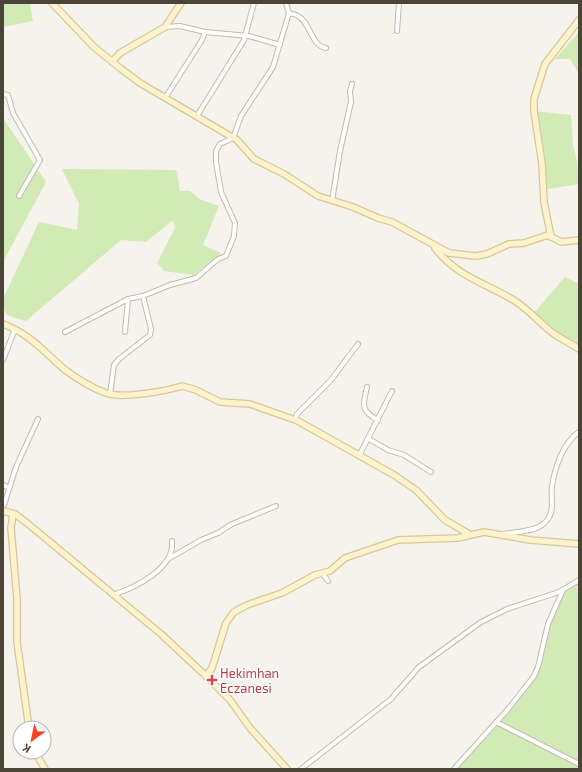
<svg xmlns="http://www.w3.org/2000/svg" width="582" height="772" viewBox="0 0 582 772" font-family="'Exo 2',sans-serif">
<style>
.green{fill:#d2eab5}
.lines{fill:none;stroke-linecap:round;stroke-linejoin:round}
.street-casing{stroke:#c2bbae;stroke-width:6}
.secondary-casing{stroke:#d6c79b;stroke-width:8}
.street{stroke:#fff;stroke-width:4}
.secondary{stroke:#fff3cd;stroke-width:5.5}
.health-dot{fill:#e0444e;stroke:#fff;stroke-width:1.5}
.labels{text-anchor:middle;stroke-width:3;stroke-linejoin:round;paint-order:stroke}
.health-label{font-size:13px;fill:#be3a42;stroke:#fff;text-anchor:start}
</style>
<rect width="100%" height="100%" fill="#f6f3ec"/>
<!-- green -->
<g class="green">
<path d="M 3,3 L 30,3 L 33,21 L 3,27 Z"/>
<path d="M 578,33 L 579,34 L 579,74 L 570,59 L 555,59 Z"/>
<path d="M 534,111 L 571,115 L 573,145 L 577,161 L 579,184 L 548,189 Z"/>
<path d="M 3,118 L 46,182 L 3,262 Z"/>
<path d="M 62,169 L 177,170 L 180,191 L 190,191 L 199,199 L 219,206 L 203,245 L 221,253 L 194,275 L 164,271 L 157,263 L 175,228 L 173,220 L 146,242 L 121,240 L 26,321 C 10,316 3,318 3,299 L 39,222 L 77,230 L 79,204 Z"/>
<path d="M 565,277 L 579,284 L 579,347 L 574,345 L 533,314 Z"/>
<path d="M 579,578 L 579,769 L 454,769 L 496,722 L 538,667 L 563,586 Z"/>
</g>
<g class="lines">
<defs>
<g id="street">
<path d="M 289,13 C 291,14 296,14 298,16 C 311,23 311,46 326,48"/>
<path d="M 165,27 L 180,26 L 205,32 L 249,36 L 280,45"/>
<path d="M 397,31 L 399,3"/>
<path d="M 3,94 L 8,95 L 13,113 L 40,160 L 19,196"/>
<path d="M 165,98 L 202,40 L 205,32"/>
<path d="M 197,116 L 244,40 L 254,3"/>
<path d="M 332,201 L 340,151 L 351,102 L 350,91 L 352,84"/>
<path d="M 65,332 L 128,299 L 143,296"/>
<path d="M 125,332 L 128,299"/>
<path d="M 3,360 L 15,329"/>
<path d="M 367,387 C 363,404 360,411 378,420"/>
<path d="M 110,394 L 114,365 L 119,359 L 150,335 L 151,329 L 143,296 L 170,285 L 196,278 L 218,259 L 226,256 L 234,236 L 235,223 L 221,192 L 216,162 L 216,151 L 220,144 L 233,138 L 241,116 L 273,67 L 289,13 L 286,3"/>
<path d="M 295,420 L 297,414 L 331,380 L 358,344"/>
<path d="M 369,439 L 388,450 L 404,455 L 431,472"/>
<path d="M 359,456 L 392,391"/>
<path d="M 3,485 L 9,488"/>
<path d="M 4,505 L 16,467 L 38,419"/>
<path d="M 503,534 C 514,532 532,532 542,525 C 557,514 550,501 552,486 C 555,467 563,443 579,432"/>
<path d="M 168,559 L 201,540 L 218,533 L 232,524 L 276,506"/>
<path d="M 322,573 L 328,581"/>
<path d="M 113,595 C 134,588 175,569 172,541"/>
<path d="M 496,722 L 579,764"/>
<path d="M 301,769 L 391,699 L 419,667 L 481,622 L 507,609 L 559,592 L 579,580"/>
<path d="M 454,769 L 509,708 L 534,676 L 538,667 L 548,624 L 563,590"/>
</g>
<g id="secondary">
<path d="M 52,3 L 94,47 L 120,68 L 140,83 L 237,140 L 254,159 L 284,174 L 318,196 L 353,207 L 378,218 L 392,222 L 449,253 L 476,256 L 487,254 L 509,244 L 524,243 L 548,235 L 561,242 L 579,240"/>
<path d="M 112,62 L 120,53 L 165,27 L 181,3"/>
<path d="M 551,237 L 544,202 L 542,164 L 534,111 L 534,99 L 545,64 L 579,20"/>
<path d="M 435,248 C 457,277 486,283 515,301 C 529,310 538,321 550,331 C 559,338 570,343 579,349"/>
<path d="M 3,324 C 30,334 43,351 64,369 C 76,378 92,388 106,393 C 122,399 166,391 182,386 L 196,390 L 220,402 L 250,404 L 298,421 L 394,475 L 416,490 L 445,520 L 469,534"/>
<path d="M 3,511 L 15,514 L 27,523 L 161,634 L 206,676 L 230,700 L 250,728 L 287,769"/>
<path d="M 13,514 L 11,528 L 17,599 L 17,642 L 29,728"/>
<path d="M 206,676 L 212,668 L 226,623 L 234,612 L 247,605 L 282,593 L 315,575 L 330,571 L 345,558 L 398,540 L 458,538 L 484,532 L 530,540 L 579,544"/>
<path d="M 35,752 L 45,769"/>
</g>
</defs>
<!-- street casing -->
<use href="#street" class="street-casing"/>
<!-- secondary casing -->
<use href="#secondary" class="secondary-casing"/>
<!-- street -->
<use href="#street" class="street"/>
<!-- secondary -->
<use href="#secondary" class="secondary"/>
</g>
<!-- markers -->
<path class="health-dot" d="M210 674h4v4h4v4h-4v4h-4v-4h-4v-4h4z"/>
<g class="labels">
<!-- health labels -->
<g class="health-label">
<text x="220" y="678">Hekimhan<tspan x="220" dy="15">Eczanesi</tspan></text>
</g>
</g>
<!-- border -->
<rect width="582" height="772" fill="none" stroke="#4b4439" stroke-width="8"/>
<!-- north arrow -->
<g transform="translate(32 740) rotate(213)"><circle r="19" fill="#ffffff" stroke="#b7b4b0"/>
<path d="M0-3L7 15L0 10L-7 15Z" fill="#fc3f1d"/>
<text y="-6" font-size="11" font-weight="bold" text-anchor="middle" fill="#4b4439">K</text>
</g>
</svg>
